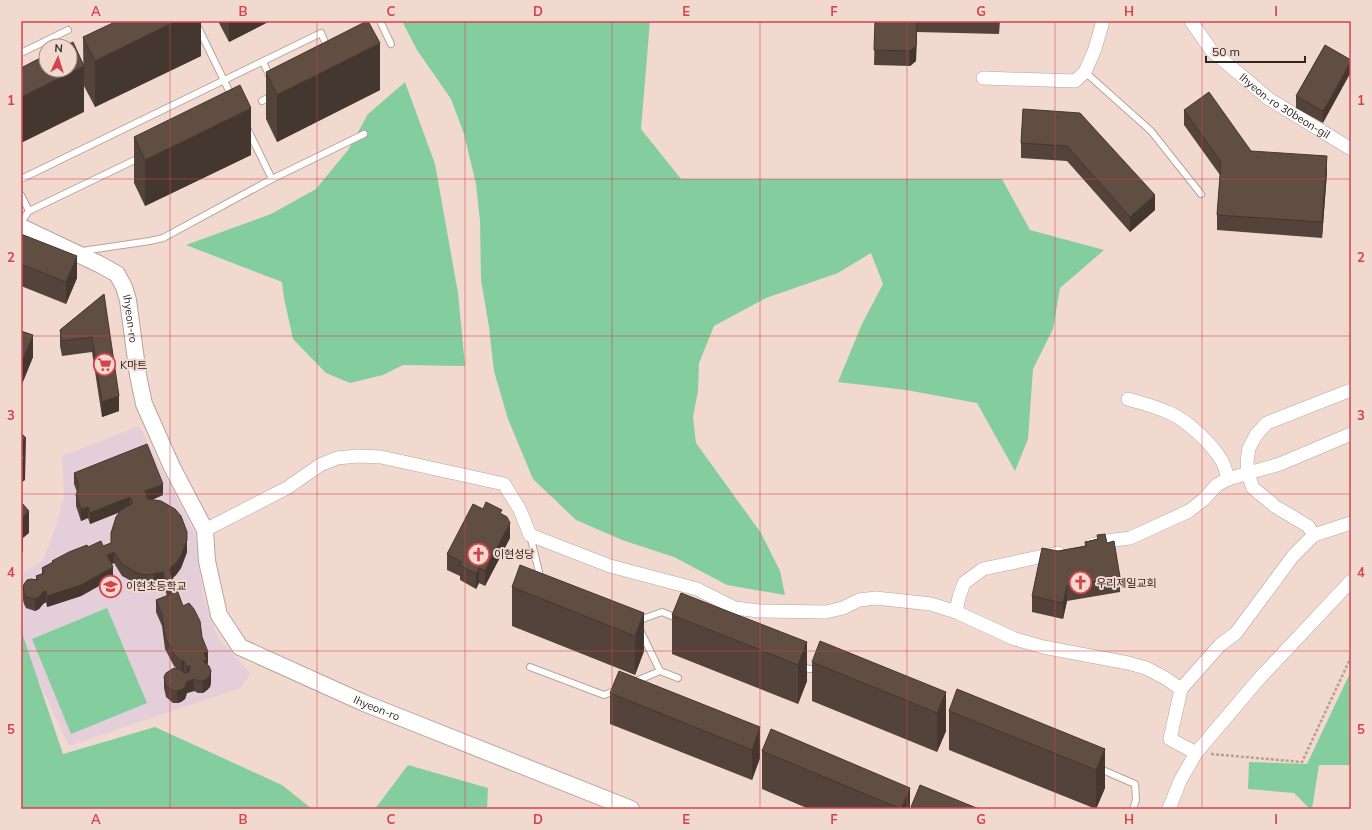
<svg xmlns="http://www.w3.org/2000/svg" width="1372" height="830" viewBox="0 0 1372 830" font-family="Mulish,'Noto Sans KR',sans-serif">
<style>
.education{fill:#e4ceda}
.green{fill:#84cd9e}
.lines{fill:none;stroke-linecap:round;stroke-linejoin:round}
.service-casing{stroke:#bba399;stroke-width:8}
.minor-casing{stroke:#bba399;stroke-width:14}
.tertiary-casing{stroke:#bba399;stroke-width:18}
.path{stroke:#b4a098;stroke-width:2.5;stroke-dasharray:3 2;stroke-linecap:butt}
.service{stroke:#fff;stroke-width:6}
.minor{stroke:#fff;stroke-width:13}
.tertiary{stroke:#fff;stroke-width:16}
.wall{fill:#53433a}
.shaded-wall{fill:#44372f}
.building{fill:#614e43;stroke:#44372f}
.grid{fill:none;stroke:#d4444b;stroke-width:1;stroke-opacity:0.55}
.labels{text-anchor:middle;stroke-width:4;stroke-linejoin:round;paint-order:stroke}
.street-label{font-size:11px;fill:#2f2622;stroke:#f2d9cf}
.poi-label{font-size:11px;fill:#2f2622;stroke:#f2d9cf;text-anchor:start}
.neatline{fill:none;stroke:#d4444b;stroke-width:1.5}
.grid-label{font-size:13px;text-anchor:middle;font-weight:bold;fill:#d4444b}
</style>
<rect width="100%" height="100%" fill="#f2d9cf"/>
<!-- education -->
<path class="education" d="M 139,426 L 195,534 L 203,597 L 219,639 L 250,673 L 241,688 L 69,746 L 21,643 L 21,575 L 43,560 L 57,523 L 64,496 L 62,456 Z"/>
<!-- green -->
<g class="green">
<path d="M 402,21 L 650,21 L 641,129 L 681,179 L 1002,179 L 1030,230 L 1104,250 L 1060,288 L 1053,329 L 1033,369 L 1028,439 L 1015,471 L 977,403 L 906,390 L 838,382 L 862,324 L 883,284 L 871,253 L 838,273 L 766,298 L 714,326 L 699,363 L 698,391 L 693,417 L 696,443 L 761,533 L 780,571 L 785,595 L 727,585 L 674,557 L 622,540 L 576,520 L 533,479 L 508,419 L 494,371 L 489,327 L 481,280 L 480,221 L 476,184 L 464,134 L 451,99 L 417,50 Z"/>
<path d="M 405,82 L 435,164 L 458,293 L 465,366 L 403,365 L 383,375 L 350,383 L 326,373 L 293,339 L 284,298 L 282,282 L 186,245 L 271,214 L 316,189 L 348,150 L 368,114 Z"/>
<path d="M 107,608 L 147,703 L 71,734 L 32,639 Z"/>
<path d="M 21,630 L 63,754 L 155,727 L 282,785 L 312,809 L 21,809 Z"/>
<path d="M 1351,671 L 1351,765 L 1319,765 L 1312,809 L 1310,809 L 1294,793 L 1248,789 L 1249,762 L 1307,764 Z"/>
<path d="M 408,765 L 488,788 L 487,809 L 375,809 Z"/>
</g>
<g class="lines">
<defs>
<g id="service">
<path d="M 195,21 L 232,97"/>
<path d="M 380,21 L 391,44"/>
<path d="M 21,53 L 68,30"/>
<path d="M 263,62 L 271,79"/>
<path d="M 1085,72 L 1151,131 L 1201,194"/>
<path d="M 262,101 L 273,95"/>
<path d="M 247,128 L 272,179"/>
<path d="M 21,179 L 321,33 L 328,49"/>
<path d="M 21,195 L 29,211"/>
<path d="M 21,222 L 29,211 L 141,157"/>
<path d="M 82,251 L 150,241 L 163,238 L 272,179 L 364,134"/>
<path d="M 530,535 L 541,580"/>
<path d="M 637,621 L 662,612 L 679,619"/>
<path d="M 641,632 L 660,671 L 678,678"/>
<path d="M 800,665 L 809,669 L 820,669"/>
<path d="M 530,667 L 604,695 L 617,690"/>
<path d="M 634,682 L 660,671"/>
<path d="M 1098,768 L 1135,784 L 1136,800 L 1133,809"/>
</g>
<g id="minor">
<path id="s1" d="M 1191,21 L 1211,50 L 1269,99 L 1351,149"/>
<path d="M 983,78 L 1075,81 L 1085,72 L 1095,49 L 1103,21"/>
<path d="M 1128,399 C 1142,403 1157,407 1170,413 C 1189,422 1211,443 1222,461 C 1225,466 1226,473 1228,479"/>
<path d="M 205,530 L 287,488 L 320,465 L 337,458 L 358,456 L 381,457 L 504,484 L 520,510 L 530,535 L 610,566 L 697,589 L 735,608 L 759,611 L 826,612 L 843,608 L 859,600 L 876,598 L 931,604 L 956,612 L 1015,639 L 1043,647 L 1128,663 L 1146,668 L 1165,678 L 1181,689"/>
<path d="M 1314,535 L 1308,526 L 1276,507 L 1253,488 L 1248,474 L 1247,461 L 1249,448 L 1256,435 L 1267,423 L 1351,390"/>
<path d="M 1091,545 L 1107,541 L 1130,538 L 1189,511 L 1203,500 L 1217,485 L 1228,479 L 1280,464 L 1351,434"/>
<path d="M 956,612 L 959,597 L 964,583 L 983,569 L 1058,553"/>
<path d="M 1196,753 L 1170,739 L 1181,689 L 1220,645 L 1236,633 L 1293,556 L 1314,535 L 1351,523"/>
<path d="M 1169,809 L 1180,781 L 1196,753 L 1258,680 L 1351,581"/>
</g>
<g id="tertiary">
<path id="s2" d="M 21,227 L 99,264 L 117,274 L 124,287 L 128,300 L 138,375 L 144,404 L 172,467 L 205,530 L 207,561 L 219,615 L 240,647 L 364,703 L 631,809"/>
</g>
</defs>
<!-- service casing -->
<use href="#service" class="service-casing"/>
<!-- minor casing -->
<use href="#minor" class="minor-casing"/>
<!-- tertiary casing -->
<use href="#tertiary" class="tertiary-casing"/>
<!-- path -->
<path class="path" d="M 1211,754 L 1302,762 L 1351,657"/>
<!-- service -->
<use href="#service" class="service"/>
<!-- minor -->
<use href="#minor" class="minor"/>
<!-- tertiary -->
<use href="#tertiary" class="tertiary"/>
</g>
<!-- wall -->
<g class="wall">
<path d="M 201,21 L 201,56 L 95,107 L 84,86 L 84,112 L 83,37 Z"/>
<path d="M 218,21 L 270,21 L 229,42 Z"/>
<path d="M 875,21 L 1000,21 L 999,34 L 917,32 L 916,61 L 910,66 L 874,65 Z"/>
<path d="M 1325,45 L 1323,123 L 1296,108 L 1296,96 Z"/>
<path d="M 266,72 L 380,90 L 277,142 L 266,119 Z"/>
<path d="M 1023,109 L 1155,210 L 1130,232 L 1067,161 L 1021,158 L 1021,143 Z"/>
<path d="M 1184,110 L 1251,151 L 1327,172 L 1322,238 L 1217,230 L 1217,215 L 1220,175 L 1184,125 Z"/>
<path d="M 134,137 L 251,155 L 145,206 L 134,183 Z"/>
<path d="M 21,234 L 77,278 L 66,304 L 21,286 Z"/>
<path d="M 104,294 L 119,411 L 102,417 L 92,352 L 62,356 L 60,346 L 60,330 Z"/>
<path d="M 21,331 L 33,357 L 22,384 L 21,383 Z"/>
<path d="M 74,473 L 163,495 L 152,500 L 187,552 L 181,568 L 176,575 L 173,578 L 183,606 L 202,637 L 208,663 L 207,664 L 211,682 L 210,687 L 207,690 L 203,693 L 198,693 L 194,691 L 187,693 L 185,699 L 181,702 L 177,703 L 173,703 L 166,697 L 164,688 L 164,677 L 177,669 L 174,666 L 165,649 L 162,626 L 156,612 L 156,600 L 167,596 L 163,583 L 154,586 L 145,586 L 137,584 L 122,576 L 114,563 L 112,564 L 113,578 L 81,596 L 47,607 L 46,602 L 43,604 L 39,609 L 35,611 L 26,608 L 24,604 L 23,600 L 23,588 L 36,580 L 36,576 L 42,574 L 42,568 L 52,563 L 52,561 L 88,547 L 103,546 L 111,543 L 111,533 L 120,512 L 90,524 L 88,518 L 81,521 L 76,506 L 76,495 L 77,492 L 74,484 Z"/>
<path d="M 483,509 L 502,514 L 510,538 L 485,586 L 479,583 L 476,589 L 460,580 L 460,576 L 447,570 L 447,554 Z"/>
<path d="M 1097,535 L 1107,543 L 1120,577 L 1120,592 L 1067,601 L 1063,619 L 1032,612 L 1032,596 L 1058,551 L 1085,546 L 1085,542 L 1097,539 Z"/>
<path d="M 512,587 L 644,613 L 644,651 L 635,675 L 512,626 Z"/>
<path d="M 672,615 L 807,642 L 807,681 L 798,704 L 672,654 Z"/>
<path d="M 812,662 L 946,692 L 946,731 L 937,752 L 812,701 Z"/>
<path d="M 610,693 L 760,727 L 760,758 L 752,780 L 610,724 Z"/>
<path d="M 949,711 L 1105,749 L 1105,788 L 1096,809 L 949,750 Z"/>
<path d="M 762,751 L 910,809 L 809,809 L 762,789 Z"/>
</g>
<!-- shaded-wall -->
<g class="shaded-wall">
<path d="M 176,21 L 201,21 L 201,56 L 95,107 L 95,61 Z"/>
<path d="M 229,21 L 270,21 L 229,42 Z"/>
<path d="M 917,21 L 916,61 L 910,66 L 910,51 Z"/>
<path d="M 380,43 L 380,90 L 277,142 L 277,95 Z"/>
<path d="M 1351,61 L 1351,72 L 1323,123 L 1323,111 Z"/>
<path d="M 84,66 L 84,112 L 21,143 L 21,97 Z"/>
<path d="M 251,108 L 251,155 L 145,206 L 145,160 Z"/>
<path d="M 1327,156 L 1327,172 L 1322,238 L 1322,222 Z"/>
<path d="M 1155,195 L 1155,210 L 1130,232 L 1130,217 Z"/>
<path d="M 77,256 L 77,278 L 66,304 L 66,282 Z"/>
<path d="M 33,335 L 33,357 L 22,384 L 22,362 Z"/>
<path d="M 119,396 L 119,411 L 102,417 L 102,402 Z"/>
<path d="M 26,438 L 25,480 L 21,483 L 21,442 Z"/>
<path d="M 163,484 L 163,495 L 145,502 L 145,491 Z"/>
<path d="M 130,497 L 130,508 L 90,524 L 90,513 Z"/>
<path d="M 88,507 L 88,518 L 81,521 L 81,509 Z"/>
<path d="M 29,511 L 29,533 L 23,538 L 23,552 L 21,553 L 21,518 Z"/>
<path d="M 510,523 L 510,538 L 485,586 L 485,571 Z"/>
<path d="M 187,540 L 187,552 L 181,568 L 176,575 L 169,580 L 169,569 Z"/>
<path d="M 114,552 L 114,563 L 107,566 L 107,555 Z"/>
<path d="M 113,567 L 113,578 L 81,596 L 47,607 L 47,596 Z"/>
<path d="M 479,568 L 479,583 L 476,589 L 476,574 Z"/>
<path d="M 163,572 L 163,583 L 154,586 L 154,574 Z"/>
<path d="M 1067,586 L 1067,601 L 1063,619 L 1063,603 Z"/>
<path d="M 46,591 L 46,602 L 43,604 L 39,609 L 35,611 L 35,599 L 43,592 Z"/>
<path d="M 644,613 L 644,651 L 635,675 L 635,636 Z"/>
<path d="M 807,642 L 807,681 L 798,704 L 798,665 Z"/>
<path d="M 208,652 L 208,663 L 207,664 L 203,672 L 204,653 Z"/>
<path d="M 181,661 L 184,661 L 184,672 L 181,673 Z"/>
<path d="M 190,666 L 190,677 L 187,679 L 187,667 Z"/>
<path d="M 211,671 L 211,682 L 210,687 L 207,690 L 203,693 L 203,681 Z"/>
<path d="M 194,679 L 194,691 L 187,693 L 185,699 L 181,702 L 177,703 L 177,691 L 187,682 Z"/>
<path d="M 946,692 L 946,731 L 937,752 L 937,713 Z"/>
<path d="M 760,727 L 760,758 L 752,780 L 752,750 Z"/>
<path d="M 1105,749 L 1105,788 L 1096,809 L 1096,770 Z"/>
<path d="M 910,788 L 910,809 L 901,809 Z"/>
</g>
<!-- building -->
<g class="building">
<path d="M 117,21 L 176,21 L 95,61 L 83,37 Z"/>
<path d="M 367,21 L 368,21 L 380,43 L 277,95 L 266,72 Z"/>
<path d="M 875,21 L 917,21 L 916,46 L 910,51 L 874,50 Z"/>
<path d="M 73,42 L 84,66 L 21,97 L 21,68 L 46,55 L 46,70 L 70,70 L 70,46 L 65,46 Z"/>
<path d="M 1325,45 L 1351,60 L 1351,61 L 1323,111 L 1296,96 Z"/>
<path d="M 240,85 L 251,108 L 145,160 L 134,137 Z"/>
<path d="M 1209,92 L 1251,151 L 1327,156 L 1322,222 L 1217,215 L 1221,162 L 1184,110 Z"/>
<path d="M 1023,109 L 1080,113 L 1155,195 L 1130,217 L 1067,146 L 1021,143 Z"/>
<path d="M 21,234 L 77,256 L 66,282 L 21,264 Z"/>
<path d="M 104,294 L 119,396 L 102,402 L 92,337 L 62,341 L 60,330 Z"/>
<path d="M 21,331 L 33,335 L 22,362 L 21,361 Z"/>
<path d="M 21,433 L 26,438 L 21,442 Z"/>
<path d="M 147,444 L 163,484 L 145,491 L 148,499 L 161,501 L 175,509 L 181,516 L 187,532 L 187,540 L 181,556 L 176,563 L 169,569 L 183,606 L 189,603 L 194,609 L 200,621 L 202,637 L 208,652 L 204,653 L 207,660 L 203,661 L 209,666 L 211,671 L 210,675 L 207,679 L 203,681 L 198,681 L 194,679 L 187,682 L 185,687 L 181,690 L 177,691 L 173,691 L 166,686 L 164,677 L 166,673 L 174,668 L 179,669 L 185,673 L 189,672 L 190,666 L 187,667 L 184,661 L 181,661 L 174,654 L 165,637 L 162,615 L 156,600 L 171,594 L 163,572 L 154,574 L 145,575 L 137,573 L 122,564 L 114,552 L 107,555 L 113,567 L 81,585 L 47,596 L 46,591 L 43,592 L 39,597 L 35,599 L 26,597 L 24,593 L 23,588 L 24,584 L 27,580 L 31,579 L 38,580 L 36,576 L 44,573 L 42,568 L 53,562 L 52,561 L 69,552 L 87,545 L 88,547 L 101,541 L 103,546 L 111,543 L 111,533 L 116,517 L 121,510 L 133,503 L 130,497 L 90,513 L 88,507 L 81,509 L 76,495 L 79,486 L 74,473 Z"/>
<path d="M 21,453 L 25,458 L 21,462 Z"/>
<path d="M 21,502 L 29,511 L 21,518 Z"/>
<path d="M 486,502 L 502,510 L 500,513 L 507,517 L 510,523 L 485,571 L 479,568 L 476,574 L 460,565 L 462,562 L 447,554 L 473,504 L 483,509 Z"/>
<path d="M 1105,534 L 1107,543 L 1114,541 L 1120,577 L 1067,586 L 1063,603 L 1032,596 L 1042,548 L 1058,551 L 1086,546 L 1085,542 L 1098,539 L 1097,535 Z"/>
<path d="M 520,565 L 644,613 L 635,636 L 512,587 Z"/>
<path d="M 681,593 L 807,642 L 798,665 L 672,615 Z"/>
<path d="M 820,641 L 946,692 L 937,713 L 812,662 Z"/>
<path d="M 619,671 L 760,727 L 752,750 L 610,693 Z"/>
<path d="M 957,689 L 1105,749 L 1096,770 L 949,711 Z"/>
<path d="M 771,729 L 910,788 L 901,809 L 762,751 Z"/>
<path d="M 920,785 L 979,809 L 917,809 L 911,807 Z"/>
</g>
<!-- grid -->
<path class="grid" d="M 170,21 L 170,809M 317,21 L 317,809M 465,21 L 465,809M 612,21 L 612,809M 760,21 L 760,809M 907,21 L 907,809M 1055,21 L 1055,809M 1202,21 L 1202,809M 21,179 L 1351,179M 21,336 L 1351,336M 21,494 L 1351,494M 21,651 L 1351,651"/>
<!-- icons -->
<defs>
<symbol id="supermarket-ring" viewBox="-11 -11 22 22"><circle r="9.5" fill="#f2d9cf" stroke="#d4444b" stroke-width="1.5"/><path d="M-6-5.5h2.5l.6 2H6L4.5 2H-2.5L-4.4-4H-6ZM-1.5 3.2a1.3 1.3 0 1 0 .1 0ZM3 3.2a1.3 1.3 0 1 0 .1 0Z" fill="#d4444b"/></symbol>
<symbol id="church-ring" viewBox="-11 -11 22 22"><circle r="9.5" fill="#f2d9cf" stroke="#d4444b" stroke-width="1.5"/><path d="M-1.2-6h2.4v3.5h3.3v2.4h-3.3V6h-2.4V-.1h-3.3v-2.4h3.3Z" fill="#d4444b"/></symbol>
<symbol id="school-ring" viewBox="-11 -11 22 22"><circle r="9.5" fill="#f2d9cf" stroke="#d4444b" stroke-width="1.5"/><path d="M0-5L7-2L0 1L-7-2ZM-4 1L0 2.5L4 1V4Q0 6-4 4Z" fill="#d4444b"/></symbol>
</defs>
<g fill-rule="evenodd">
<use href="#supermarket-ring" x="92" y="352" width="25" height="25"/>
<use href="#church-ring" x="466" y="542" width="25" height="25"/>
<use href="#church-ring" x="1068" y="570" width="25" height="25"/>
<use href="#school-ring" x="98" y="574" width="25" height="25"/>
</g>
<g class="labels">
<!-- street labels -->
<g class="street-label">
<text dy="4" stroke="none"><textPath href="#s1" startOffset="128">Ihyeon-ro 30beon-gil</textPath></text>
<text dy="4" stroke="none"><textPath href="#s2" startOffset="154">Ihyeon-ro</textPath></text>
<text dy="4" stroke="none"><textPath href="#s2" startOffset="655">Ihyeon-ro</textPath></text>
</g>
<!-- poi labels -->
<g class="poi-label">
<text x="120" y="369">K마트</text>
<text x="494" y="558">이현성당</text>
<text x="1096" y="587">우리제일교회</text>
<text x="126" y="590">이현초등학교</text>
</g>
</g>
<!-- border -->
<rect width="1372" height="830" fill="none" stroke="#f2d9cf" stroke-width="44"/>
<!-- north arrow -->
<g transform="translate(58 58) rotate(4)"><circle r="19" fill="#f2d9cf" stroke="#a4918a"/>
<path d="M0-3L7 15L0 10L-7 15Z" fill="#d4444b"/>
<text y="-6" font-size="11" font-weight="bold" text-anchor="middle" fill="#2f2622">N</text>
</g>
<!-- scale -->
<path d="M1206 56v6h99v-6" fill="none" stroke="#2f2622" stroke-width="2"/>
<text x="1212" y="56" font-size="12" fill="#2f2622" stroke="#f2d9cf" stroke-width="3" paint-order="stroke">50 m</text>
<rect x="22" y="22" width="1328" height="786" class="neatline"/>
<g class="grid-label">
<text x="96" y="16">A</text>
<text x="243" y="16">B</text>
<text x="391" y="16">C</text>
<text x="538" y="16">D</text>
<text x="686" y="16">E</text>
<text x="834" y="16">F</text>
<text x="981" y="16">G</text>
<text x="1129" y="16">H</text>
<text x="1276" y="16">I</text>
<text x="11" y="105">1</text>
<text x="1361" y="105">1</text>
<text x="11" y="262">2</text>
<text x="1361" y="262">2</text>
<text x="11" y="420">3</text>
<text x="1361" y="420">3</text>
<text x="11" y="577">4</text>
<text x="1361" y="577">4</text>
<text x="11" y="734">5</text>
<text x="1361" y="734">5</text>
<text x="96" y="824">A</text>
<text x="243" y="824">B</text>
<text x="391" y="824">C</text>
<text x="538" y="824">D</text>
<text x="686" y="824">E</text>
<text x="834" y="824">F</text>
<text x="981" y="824">G</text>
<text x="1129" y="824">H</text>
<text x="1276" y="824">I</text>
</g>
</svg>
